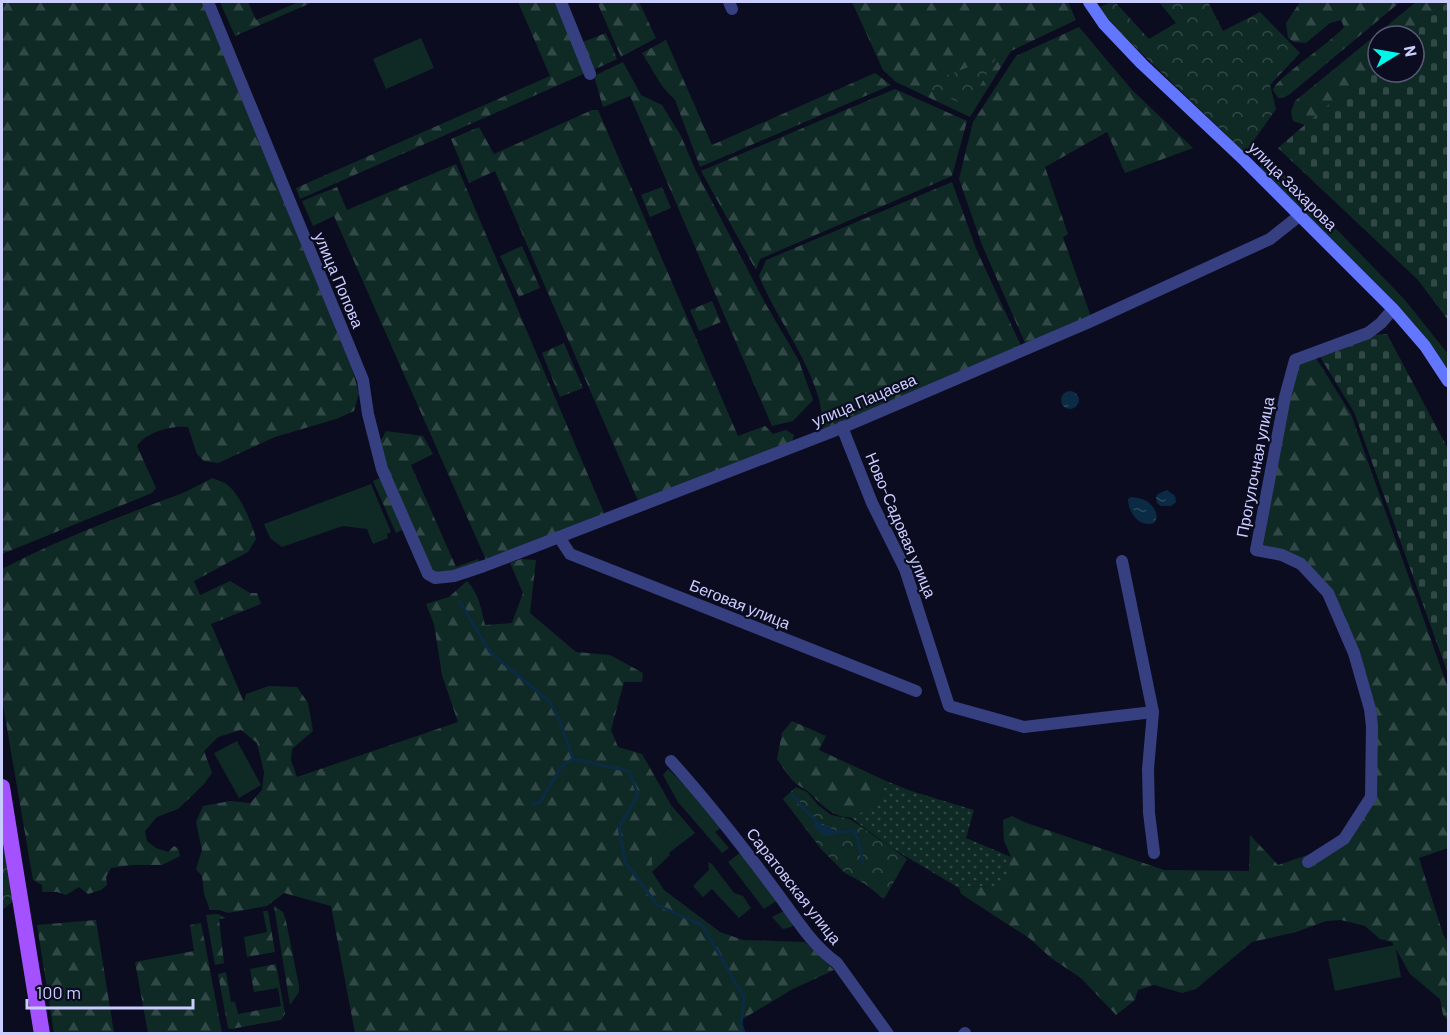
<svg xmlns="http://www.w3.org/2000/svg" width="1450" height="1035" viewBox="0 0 1450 1035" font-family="Barlow,sans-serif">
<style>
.grass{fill:#0f2a25}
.forest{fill:url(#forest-firs)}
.cemetery{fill:url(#cemetery-stones)}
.park{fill:url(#park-crowns)}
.garden{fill:url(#garden-dots)}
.water{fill:url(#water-ripples)}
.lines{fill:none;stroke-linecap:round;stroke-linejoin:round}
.stream{stroke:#0b2b45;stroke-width:3}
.minor{stroke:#363f80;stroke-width:12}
.secondary{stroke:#6276ff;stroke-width:12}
.primary{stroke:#a452ff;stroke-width:16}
.labels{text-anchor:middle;stroke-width:4.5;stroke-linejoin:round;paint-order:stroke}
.street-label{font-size:16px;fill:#cbcdff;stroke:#0c0c20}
</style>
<defs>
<pattern id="forest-firs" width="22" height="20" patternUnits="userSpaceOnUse" patternTransform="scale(1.5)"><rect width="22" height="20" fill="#0f2a25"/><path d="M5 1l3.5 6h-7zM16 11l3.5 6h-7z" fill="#314846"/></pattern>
<pattern id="cemetery-stones" width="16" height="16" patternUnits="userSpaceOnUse" patternTransform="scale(1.5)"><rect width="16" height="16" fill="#0f2a25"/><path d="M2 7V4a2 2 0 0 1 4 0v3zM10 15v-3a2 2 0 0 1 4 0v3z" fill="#314846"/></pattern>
<pattern id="park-crowns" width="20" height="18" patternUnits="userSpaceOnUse" patternTransform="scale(1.5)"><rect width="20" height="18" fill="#0f2a25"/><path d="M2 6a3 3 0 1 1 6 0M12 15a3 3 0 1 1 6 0" fill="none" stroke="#314846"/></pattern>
<pattern id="garden-dots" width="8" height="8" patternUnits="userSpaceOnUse" patternTransform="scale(1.5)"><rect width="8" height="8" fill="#0f2a25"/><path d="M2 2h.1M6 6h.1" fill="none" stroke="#314846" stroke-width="1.8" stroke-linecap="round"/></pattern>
<pattern id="water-ripples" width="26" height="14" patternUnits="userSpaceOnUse" patternTransform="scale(1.5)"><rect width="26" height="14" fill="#0b2b45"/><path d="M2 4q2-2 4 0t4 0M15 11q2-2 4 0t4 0" fill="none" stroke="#2d4961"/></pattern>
</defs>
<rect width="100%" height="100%" fill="#0c0c20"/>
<!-- grass -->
<g class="grass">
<path d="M 421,38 L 434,68 L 386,89 L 373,59 Z"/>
<path d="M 1266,156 L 1405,300 L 1448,354 L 1448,371 L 1437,354 L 1259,168 Z"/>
<path d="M 371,484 L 391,532 L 387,534 L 388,538 L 373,544 L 367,529 L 343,526 L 282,547 L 270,538 L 264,524 Z"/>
<path d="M 237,741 L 261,785 L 239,798 L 214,753 Z"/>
<path d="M 668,769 L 699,799 L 721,828 L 715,832 L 729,848 L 722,853 L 678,802 L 663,775 Z"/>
<path d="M 671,805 L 695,833 L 669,853 L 670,855 L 652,872 L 652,849 L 673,821 Z"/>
<path d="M 741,852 L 778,900 L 764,909 L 728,862 Z"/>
<path d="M 708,862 L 712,864 L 734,893 L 743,896 L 751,908 L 739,918 L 712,889 L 703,897 L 693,886 L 709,870 Z"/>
<path d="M 786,910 L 796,923 L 791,927 L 783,929 L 772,917 Z"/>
<path d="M 1395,945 L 1401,977 L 1335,991 L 1328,959 Z"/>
</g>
<!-- forest -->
<g class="forest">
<path d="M 2,2 L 202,2 L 352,369 L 359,393 L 354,411 L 336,419 L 275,437 L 218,463 L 204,461 L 197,454 L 188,427 C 172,425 146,432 137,446 L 156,488 L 152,493 L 2,554 Z"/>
<path d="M 220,2 L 248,2 L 256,20 L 299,2 L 313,2 L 235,36 Z"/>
<path d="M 518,2 L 559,2 L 588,72 L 300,199 L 296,188 L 550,76 Z"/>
<path d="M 597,2 L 639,2 L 656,38 L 621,57 Z"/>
<path d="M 852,2 L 1068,2 L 1076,20 L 1011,51 L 970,117 L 896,82 L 883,70 Z"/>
<path d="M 1300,2 L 1400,2 L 1290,94 L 1283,98 L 1278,98 L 1273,90 C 1275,79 1332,42 1344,27 L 1341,20 L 1330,23 L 1306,43 L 1294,42 L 1288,38 L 1286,23 Z"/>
<path d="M 1416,2 L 1448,2 L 1408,36 L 1378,36 L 1378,62 L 1305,125 L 1293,121 L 1291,112 L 1295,101 Z"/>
<path d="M 1079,27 L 1132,90 L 1193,148 L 1125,173 L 1107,132 L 1045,167 L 1068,234 L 1063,237 L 1091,317 L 1026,345 L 982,245 L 959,179 L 973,122 L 1016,56 Z"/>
<path d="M 606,33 L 617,59 L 591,71 L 580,43 Z"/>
<path d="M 666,40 L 712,145 L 875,73 L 891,85 L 700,167 L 675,100 L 662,86 L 642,53 Z"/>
<path d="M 623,62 L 641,95 L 662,105 L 681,136 L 695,169 L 765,303 L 799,361 L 813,400 L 793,421 L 772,426 L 630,96 L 603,107 L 594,76 Z"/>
<path d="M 895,89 L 967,121 L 952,176 L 760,259 L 756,270 L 701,171 Z"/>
<path d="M 592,110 L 598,110 L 738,436 L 765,426 L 773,434 L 786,430 L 794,435 L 791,446 L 639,503 L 495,171 L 469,183 L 451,139 L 479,127 L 494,154 Z"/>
<path d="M 456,164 L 605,515 L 487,562 L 334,216 L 313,226 L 302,201 L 337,187 L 347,210 Z"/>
<path d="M 952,182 L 977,251 L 1022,348 L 823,433 C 822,421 822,408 818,396 C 805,353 776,317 759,276 L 766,260 Z"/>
<path d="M 662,187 L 671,208 L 650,217 L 641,195 Z"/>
<path d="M 522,246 L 540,288 L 519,297 L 500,256 Z"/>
<path d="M 712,301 L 721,322 L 699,331 L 690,310 Z"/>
<path d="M 564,343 L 583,388 L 560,397 L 542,353 Z"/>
<path d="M 1316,358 L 1351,414 L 1448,688 L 1448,848 L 1419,858 L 1443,934 L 1448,943 L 1448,1020 L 1443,1015 L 1440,999 L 1410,974 L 1392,942 L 1380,939 L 1365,926 L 1341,920 L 1326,921 L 1296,932 L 1252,942 L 1196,989 L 1182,993 L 1154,985 L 1138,990 L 1135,1000 L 1116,1015 L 1081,978 L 1051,958 L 1029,938 L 961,894 L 959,888 L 970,886 L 992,887 L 1011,857 L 1004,841 L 1003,820 L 1012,816 L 1024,822 L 1164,870 L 1249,871 L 1250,835 L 1278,865 L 1349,841 L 1377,791 L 1377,725 L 1331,590 L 1263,547 L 1289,397 L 1300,363 Z"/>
<path d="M 386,431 L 423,436 L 433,454 L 411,465 L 456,567 L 478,559 L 481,565 L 457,573 L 430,572 L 378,446 Z"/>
<path d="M 212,478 C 216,480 221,481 225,483 C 240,493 252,523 256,539 L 248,552 L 194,581 L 200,595 L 230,581 L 250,593 L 257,593 L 261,604 L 211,624 L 244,702 L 246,694 L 269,686 L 297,687 L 308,703 L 313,731 L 292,749 L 291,760 L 297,777 L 458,722 L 442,675 L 434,624 L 426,604 L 449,597 L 467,581 C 479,594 481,608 485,625 L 512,623 L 523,593 L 510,563 L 521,559 L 536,560 L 530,613 L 576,652 L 610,655 L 643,673 L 642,682 L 624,682 L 611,730 L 618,747 L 642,754 L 671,805 L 673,821 L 652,849 L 652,872 L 664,890 L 720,932 L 743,940 L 805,942 L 834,970 L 793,989 L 741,1020 L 746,1033 L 355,1033 L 331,906 L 284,893 L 267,906 L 228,913 L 219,910 L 210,910 L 204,894 L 202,876 L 196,869 L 202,850 L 196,822 L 203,806 L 230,801 L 250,803 L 262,790 L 264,772 L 257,743 L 241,730 L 218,737 L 204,751 L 212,773 L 203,785 L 178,809 L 157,817 L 145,831 L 147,841 L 156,848 L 168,852 L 174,846 L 178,848 L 180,856 L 162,865 L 133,865 L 111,868 L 106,877 L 107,885 L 101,890 L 88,894 L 79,887 L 66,895 L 57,892 L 42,892 L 42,885 L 33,880 L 2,699 L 2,569 C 48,545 98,525 148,506 C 172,497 188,492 212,478 Z"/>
<path d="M 380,478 L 402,530 L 396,533 L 373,481 Z"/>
<path d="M 792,721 L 826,736 L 819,750 L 886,781 C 884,793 879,801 870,809 C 845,828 827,811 810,793 C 806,789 802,788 798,785 C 790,780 783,767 777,759 L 782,733 Z"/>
<path d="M 274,906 L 283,912 L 286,921 L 299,986 L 299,992 L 290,1005 Z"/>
<path d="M 263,911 L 268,911 L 275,952 L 247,957 L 244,937 L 267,932 Z"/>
<path d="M 218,914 L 226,918 L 219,919 L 224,963 L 215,965 L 206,915 Z"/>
<path d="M 96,920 L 114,1033 L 54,1033 L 37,925 Z"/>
<path d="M 201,923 L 222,1033 L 148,1033 L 135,962 L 194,951 L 190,925 Z"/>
<path d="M 276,964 L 285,1014 L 281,1020 L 231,1029 L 228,1028 L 218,974 L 226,972 L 231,1002 L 235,1002 L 238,1014 L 281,1006 L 278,988 L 254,992 L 250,969 Z"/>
</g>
<!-- cemetery -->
<g class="cemetery">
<path d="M 1448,2 L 1448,320 L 1418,280 L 1278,148 L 1378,62 L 1378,72 L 1414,72 L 1414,36 L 1408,36 Z"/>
<path d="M 1387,334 L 1448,449 L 1448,674 L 1354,412 L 1319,355 L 1371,335 Z"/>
</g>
<!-- park -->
<g class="park">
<path d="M 1112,2 L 1115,2 L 1149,39 L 1176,23 L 1159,2 L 1208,2 L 1223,31 L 1260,12 L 1300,53 L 1270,85 L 1276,109 L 1245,153 L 1106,19 L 1097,8 Z"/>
<path d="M 997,56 L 968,107 L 922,85 Z"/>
<path d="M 796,787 L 807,792 L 818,805 L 831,815 L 850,819 L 907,859 L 884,899 L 865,884 L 845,873 L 821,849 L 783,799 Z"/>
<path d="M 2,818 L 16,899 L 2,910 Z"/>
</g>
<!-- garden -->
<path class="garden" d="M 886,781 L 911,791 L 974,810 L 966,838 L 1011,857 L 1007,877 L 992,887 L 970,886 L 959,888 L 890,847 L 850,817 C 869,811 883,802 886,781 Z"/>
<!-- water -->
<g class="water">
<circle cx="1070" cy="400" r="9"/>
<path d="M 1167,490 L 1175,496 L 1176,502 L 1171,506 L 1161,506 L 1157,503 L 1156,497 L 1158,494 Z"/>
<path d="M 1131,497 C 1145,498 1154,503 1157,517 L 1154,523 C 1139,528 1128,512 1128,499 Z"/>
<path d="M 815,820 L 830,827 L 836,833 C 827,840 819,833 814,825 Z"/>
</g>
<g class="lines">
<!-- stream -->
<g class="stream">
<path d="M 460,602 L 490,652 L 549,701 L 560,721 L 573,759"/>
<path d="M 791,794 L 816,821"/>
<path d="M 532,804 L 540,802 L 561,767 L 573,759 L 629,771 L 638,795 L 619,827 L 625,862 L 657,905 L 702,925 L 723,961 L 744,998 L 740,1034"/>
<path d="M 834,832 L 853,831 L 857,836 L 863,862"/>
</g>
<!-- minor -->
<g class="minor">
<path d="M 208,2 L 363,380 L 368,414 L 382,469 L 428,574 L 435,578 L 454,576 L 484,566 L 839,429 L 1087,323 L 1270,239 L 1299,216"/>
<path d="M 561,2 L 590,74"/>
<path d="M 729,2 L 732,9"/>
<path d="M 842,427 L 872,503 L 905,569 L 949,706 L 1024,727 L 1153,712"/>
<path d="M 559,537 L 570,554 L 916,691"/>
<path d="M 1122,561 L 1153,712 L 1148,769 L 1149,813 L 1154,853"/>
<path d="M 671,761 C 707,801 740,843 772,886 C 792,912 810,944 837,963 L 888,1034"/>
<path d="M 1308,862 L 1344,839 L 1371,797 L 1372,726 L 1370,709 L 1354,653 L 1328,593 L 1301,564 L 1282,555 L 1256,550 L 1285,397 L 1295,360 L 1368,333 L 1381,323 L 1393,309"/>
<path d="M 964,1034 L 965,1033"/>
</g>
<!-- secondary -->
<path class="secondary" d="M 1089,2 L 1104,24 L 1142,64 L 1245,161 L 1393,309 L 1425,346 L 1448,381"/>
<!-- primary -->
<path class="primary" d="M 2,787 L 42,1034"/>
</g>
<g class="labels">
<!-- street labels -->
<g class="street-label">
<text transform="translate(1293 186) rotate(45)" y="6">улица Захарова</text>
<text transform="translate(339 280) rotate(67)" y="6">улица Попова</text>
<text transform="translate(864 400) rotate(-23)" y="6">улица Пацаева</text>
<text transform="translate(1255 467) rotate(-79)" y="6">Прогулочная улица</text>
<text transform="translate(901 525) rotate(67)" y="6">Ново-Садовая улица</text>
<text transform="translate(740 604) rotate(22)" y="6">Беговая улица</text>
<text transform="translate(794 886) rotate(52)" y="6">Саратовская улица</text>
</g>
</g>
<!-- border -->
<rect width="1450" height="1035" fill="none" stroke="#cbcdff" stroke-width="6"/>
<!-- north arrow -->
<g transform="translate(1396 54) rotate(79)"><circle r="28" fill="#0c0c20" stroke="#585979" stroke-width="1.5"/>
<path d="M0-4.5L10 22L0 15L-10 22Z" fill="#00f6e9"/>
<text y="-9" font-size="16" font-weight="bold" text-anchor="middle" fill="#cbcdff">N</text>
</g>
<!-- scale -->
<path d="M27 999v9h166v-9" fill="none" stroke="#cbcdff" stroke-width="3"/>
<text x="36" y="999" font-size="18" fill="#cbcdff" stroke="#0c0c20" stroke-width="4.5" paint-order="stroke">100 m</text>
</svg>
